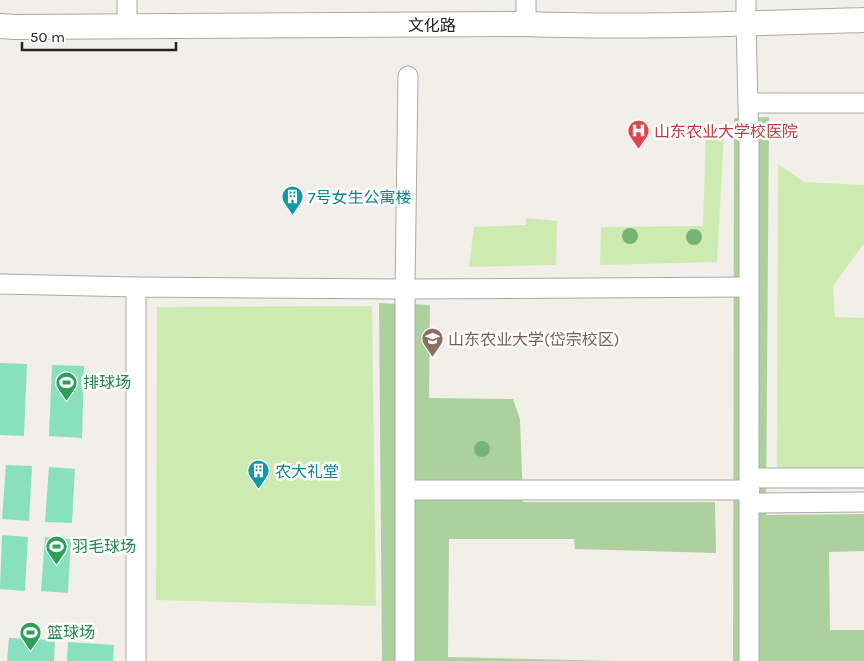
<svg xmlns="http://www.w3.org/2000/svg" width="864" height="661" viewBox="0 0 864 661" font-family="Karla,'Noto Sans SC',sans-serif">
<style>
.grass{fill:#cdebb0}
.forest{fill:#add19e}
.pitch{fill:#88e0be}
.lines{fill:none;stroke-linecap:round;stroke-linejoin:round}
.minor-casing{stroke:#a9a9a9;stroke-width:21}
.tertiary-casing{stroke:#a9a9a9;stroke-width:26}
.minor{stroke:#fff;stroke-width:19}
.tertiary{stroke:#fff;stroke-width:24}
.tree{fill:#74b475}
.labels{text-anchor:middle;stroke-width:5;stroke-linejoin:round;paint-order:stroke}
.street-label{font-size:16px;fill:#222;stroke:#fff}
.health-label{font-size:16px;fill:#be3a42;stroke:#fff;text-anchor:start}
.culture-label{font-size:16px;fill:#0d838f;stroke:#fff;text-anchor:start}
.education-label{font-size:16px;fill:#785e54;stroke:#fff;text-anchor:start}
.leisure-label{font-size:16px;fill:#27864d;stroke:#fff;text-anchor:start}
</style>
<rect width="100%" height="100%" fill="#f2efe9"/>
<!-- grass -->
<g class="grass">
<path d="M 706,133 L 724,134 L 717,262 L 600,265 L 601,227 L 703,226 Z"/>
<path d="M 778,164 L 804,182 L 864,185 L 864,243 L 833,286 L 835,317 L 864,318 L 864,470 L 777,471 Z"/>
<path d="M 526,218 L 557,221 L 556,265 L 469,267 L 474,227 L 526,225 Z"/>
<path d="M 372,306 L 376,606 L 156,600 L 157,307 Z"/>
</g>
<!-- forest -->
<g class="forest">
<path d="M 769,117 L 766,515 L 864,514 L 864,551 L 829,552 L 830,630 L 864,630 L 864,661 L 733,661 L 734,118 Z"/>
<path d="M 379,303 L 430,305 L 429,398 L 513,399 L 520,419 L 523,502 L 715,502 L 716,553 L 575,549 L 574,539 L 449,539 L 448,657 L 617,661 L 382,661 Z"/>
</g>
<!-- pitch -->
<g class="pitch">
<path d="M 0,363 L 27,364 L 24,436 L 0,435 Z"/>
<path d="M 52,365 L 84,366 L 82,438 L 49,436 Z"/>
<path d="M 6,465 L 32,466 L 29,521 L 2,519 Z"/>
<path d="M 49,467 L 75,469 L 72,523 L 45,522 Z"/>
<path d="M 2,535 L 28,537 L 25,591 L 0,589 Z"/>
<path d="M 45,537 L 71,539 L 68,593 L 41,591 Z"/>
<path d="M 9,638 L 55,640 L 54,661 L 7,661 Z"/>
<path d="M 68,642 L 114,645 L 113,661 L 67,661 Z"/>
</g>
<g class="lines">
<defs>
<g id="minor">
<path d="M 526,0 L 526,24"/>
<path d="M 746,0 L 746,24 L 749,144 L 749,661"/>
<path d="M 127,26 L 127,0"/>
<path d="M 748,103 L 864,103"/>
<path d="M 0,284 L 136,287"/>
<path d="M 750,478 L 864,478"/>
<path d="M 406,490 L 750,490"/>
<path d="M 750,503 L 864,502"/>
<path d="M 136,661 L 136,287 L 405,289 L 408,76"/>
<path d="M 405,661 L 405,289 L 749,287"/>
</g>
<path id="tertiary" d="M 0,26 L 15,27 L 526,24 C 639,28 752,23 864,20"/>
</defs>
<!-- minor casing -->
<use href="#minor" class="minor-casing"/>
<!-- tertiary casing -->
<use href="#tertiary" class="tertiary-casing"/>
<!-- minor -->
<use href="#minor" class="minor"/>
<!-- tertiary -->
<use href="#tertiary" class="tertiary"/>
</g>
<!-- trees -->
<g class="tree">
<circle cx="630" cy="236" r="8"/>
<circle cx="694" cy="237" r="8"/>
<circle cx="482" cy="449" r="8"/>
</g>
<!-- icons -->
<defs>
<symbol id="hospital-pin" viewBox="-11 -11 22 30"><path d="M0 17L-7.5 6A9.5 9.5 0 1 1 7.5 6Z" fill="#e0444e" stroke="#fff"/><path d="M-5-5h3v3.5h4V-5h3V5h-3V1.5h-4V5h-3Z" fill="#fff"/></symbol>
<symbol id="building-pin" viewBox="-11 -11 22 30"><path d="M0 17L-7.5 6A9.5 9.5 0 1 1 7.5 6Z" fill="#0f9aa8" stroke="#fff"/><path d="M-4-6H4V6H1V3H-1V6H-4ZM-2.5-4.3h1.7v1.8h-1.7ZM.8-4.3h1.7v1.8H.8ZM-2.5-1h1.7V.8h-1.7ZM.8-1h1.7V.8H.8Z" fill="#fff"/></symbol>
<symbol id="university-pin" viewBox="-11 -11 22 30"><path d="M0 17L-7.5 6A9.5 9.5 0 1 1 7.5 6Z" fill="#8d6e63" stroke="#fff"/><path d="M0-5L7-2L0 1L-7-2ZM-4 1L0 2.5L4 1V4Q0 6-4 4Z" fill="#fff"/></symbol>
<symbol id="stadium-pin" viewBox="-11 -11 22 30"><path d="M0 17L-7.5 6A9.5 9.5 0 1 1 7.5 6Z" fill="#2e9e5b" stroke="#fff"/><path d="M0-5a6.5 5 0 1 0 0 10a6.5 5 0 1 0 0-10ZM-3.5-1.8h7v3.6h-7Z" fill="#fff"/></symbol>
</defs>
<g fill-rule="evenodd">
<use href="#hospital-pin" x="626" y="118" width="25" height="34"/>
<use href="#building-pin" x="280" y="184" width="25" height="34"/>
<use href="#university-pin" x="420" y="326" width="25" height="34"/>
<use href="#stadium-pin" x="54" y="370" width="25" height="34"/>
<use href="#building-pin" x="246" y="458" width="25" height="34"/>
<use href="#stadium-pin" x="44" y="534" width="25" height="34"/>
<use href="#stadium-pin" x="18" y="620" width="25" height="34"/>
</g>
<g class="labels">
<!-- street labels -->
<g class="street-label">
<text x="432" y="31">文化路</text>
</g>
<!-- health labels -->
<g class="health-label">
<text x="654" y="137">山东农业大学校医院</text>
</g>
<!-- culture labels -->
<g class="culture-label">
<text x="308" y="203">7号女生公寓楼</text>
<text x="275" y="477">农大礼堂</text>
</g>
<!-- education labels -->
<g class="education-label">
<text x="448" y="345">山东农业大学(岱宗校区)</text>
</g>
<!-- leisure labels -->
<g class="leisure-label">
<text x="83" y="388">排球场</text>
<text x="72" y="552">羽毛球场</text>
<text x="47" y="638">篮球场</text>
</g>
</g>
<!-- scale -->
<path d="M22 42v8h154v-8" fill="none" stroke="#222222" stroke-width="2.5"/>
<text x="30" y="42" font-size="15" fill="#222222" stroke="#ffffff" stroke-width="4" paint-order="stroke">50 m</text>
</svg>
